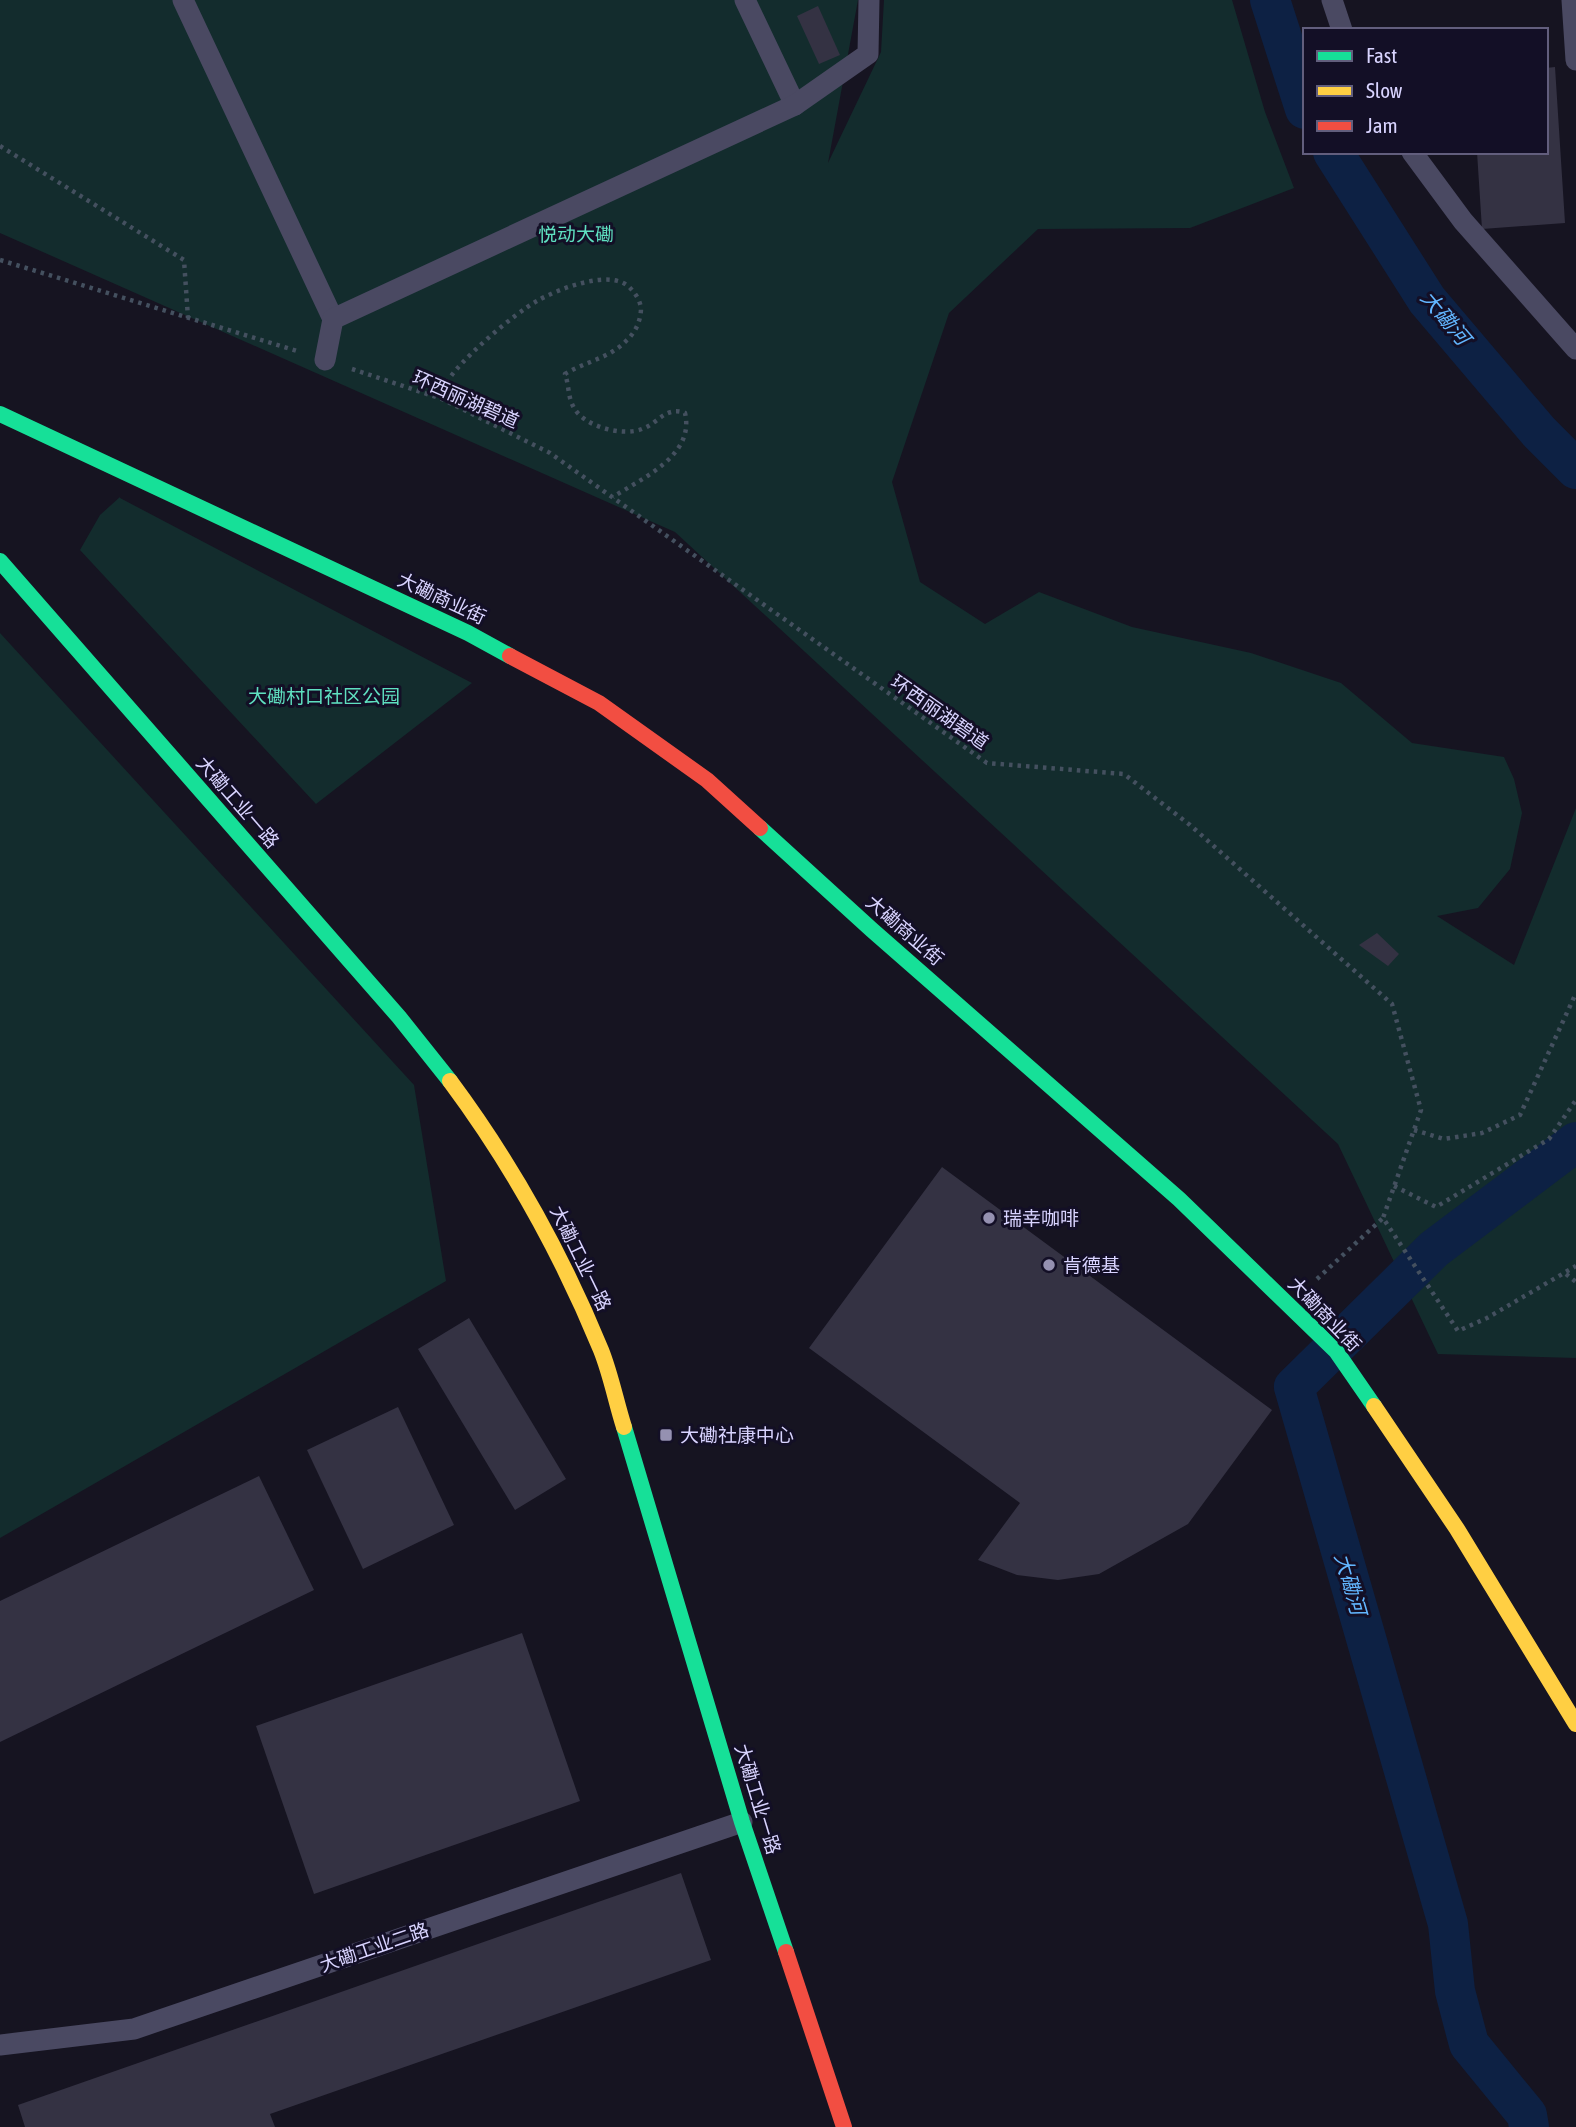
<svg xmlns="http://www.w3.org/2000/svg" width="1576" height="2127" viewBox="0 0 1576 2127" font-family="'Asap Condensed','Noto Sans SC',sans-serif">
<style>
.green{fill:#132c2d}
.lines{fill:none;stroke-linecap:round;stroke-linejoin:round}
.canal{stroke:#0d2144;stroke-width:40}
.building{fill:#343243}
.path{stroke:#44505f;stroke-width:4.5;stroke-dasharray:3.5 5;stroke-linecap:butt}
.lane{stroke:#4a4962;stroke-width:21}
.fast{stroke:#16e098;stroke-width:16}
.slow{stroke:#ffcf43;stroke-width:16}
.jam{stroke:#f24e42;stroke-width:16}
.poi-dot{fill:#9591b1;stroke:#130f26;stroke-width:2.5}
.labels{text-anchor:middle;stroke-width:6;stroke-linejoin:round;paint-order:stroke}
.park-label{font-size:19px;fill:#5fe0c0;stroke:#130f26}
.street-label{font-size:19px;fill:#d9d4ff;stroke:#130f26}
.poi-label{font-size:19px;fill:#d9d4ff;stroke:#130f26;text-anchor:start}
.water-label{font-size:21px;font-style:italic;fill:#62b6ff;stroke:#130f26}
</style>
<rect width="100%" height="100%" fill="#161421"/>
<!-- green -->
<g class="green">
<path d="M 0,0 L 858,0 L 828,163 L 881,52 L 884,0 L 1232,0 L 1265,112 L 1294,188 L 1190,228 L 1038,229 L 949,313 L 892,482 L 920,582 L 985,624 L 1039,592 L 1132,627 L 1251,653 L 1341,683 L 1412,743 L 1504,757 L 1514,779 L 1522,813 L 1510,869 L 1478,908 L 1437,916 L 1514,965 L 1576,808 L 1576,1358 L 1438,1354 L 1338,1144 L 675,532 L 0,233 Z"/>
<path d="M 120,497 L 120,498 L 472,683 L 316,804 L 80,550 L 100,515 Z"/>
<path d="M 0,633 L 414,1085 L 446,1281 L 0,1538 Z"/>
</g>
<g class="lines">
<!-- canal -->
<g class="canal">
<path d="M 1270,0 L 1305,109"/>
<path d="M 1333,152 L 1427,300 L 1539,432 L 1576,469"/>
<path d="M 1529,2127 L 1527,2115 L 1469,2044 L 1455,1991 L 1448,1924 L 1294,1387 L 1434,1249 L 1576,1142"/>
</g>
</g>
<!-- building -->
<g class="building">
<path d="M 818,6 L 840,55 L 819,64 L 797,16 Z"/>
<path d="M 1555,67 L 1565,223 L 1482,229 L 1477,152 L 1546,152 L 1546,68 Z"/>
<path d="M 1377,933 L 1399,954 L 1388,966 L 1359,945 Z"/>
<path d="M 942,1167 L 1272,1410 L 1188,1524 L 1099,1574 L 1058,1580 L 1017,1575 L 978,1560 L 1020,1503 L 809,1348 Z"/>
<path d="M 469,1318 L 566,1479 L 515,1510 L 418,1349 Z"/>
<path d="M 398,1407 L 454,1525 L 363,1569 L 307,1450 Z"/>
<path d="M 259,1476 L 314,1590 L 0,1742 L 0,1601 Z"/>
<path d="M 522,1633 L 580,1801 L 314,1894 L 256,1726 Z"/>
<path d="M 681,1873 L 711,1960 L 270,2114 L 275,2127 L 25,2127 L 18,2105 Z"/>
</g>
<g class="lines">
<!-- path -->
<g class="path">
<path d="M 0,146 L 184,260 L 188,318"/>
<path d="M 0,260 L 297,351"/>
<path d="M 352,369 L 442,399 L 550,453 L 987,763 L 1124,774 L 1190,825 L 1392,1004 L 1421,1110 L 1383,1218 L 1458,1331 L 1487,1318 L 1576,1266"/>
<path d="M 442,399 C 443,394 444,388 446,384 C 457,362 515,313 537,301 C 558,289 613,267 631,289 C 636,294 640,301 641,308 C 641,321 635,333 626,341 C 610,358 584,362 565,374 C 569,385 568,397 573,406 C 582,426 622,437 642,429 C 659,423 665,406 685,413 C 695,456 642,478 613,497"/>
<path d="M 1414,1130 L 1444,1139 L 1482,1133 L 1520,1115 L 1576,993"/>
<path d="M 1394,1186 L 1436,1207 L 1549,1139 L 1576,1100"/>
<path d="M 1566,1274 L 1576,1282"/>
<path d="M 1317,1279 L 1383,1218"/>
</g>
<!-- lane -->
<g class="lane">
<path d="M 183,0 L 333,319"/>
<path d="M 745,0 L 795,105"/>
<path d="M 1332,0 L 1342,30"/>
<path d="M 1572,0 L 1576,60"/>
<path d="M 1412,152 L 1463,221 L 1576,349"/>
<path d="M 325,360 L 333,319 L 795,105 L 868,54 L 869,0"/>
<path d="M 0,2045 L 134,2029 L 742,1822"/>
</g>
<!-- fast -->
<g class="fast">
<path d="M 0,414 L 468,633 L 510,656"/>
<path d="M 0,561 L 399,1017 L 450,1081"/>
<path d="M 760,828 L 872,930 L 1179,1199 L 1336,1351 L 1374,1406"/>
<path d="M 624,1427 L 742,1822 L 786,1952"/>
</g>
<!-- slow -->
<g class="slow">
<path d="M 450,1081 C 511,1163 562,1255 601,1350 C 611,1375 616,1402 624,1427"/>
<path d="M 1374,1406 L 1457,1529 L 1576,1724"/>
</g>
<!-- jam -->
<g class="jam">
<path d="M 510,656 L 599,703 L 707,780 L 760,828"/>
<path d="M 786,1952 L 844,2127"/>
</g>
</g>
<!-- markers -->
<g class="poi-dot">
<circle cx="989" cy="1218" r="7"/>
<circle cx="1049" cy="1265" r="7"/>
<rect x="659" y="1428" width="14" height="14" rx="3.5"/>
</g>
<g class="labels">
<!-- park labels -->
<g class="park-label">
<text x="576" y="241">悦动大磡</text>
<text x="324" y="703">大磡村口社区公园</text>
</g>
<!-- street labels -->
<g class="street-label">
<text transform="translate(466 399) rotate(24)" y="7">环西丽湖碧道</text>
<text transform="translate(442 598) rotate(25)" y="7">大磡商业街</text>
<text transform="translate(940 712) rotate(35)" y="7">环西丽湖碧道</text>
<text transform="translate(238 802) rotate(49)" y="7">大磡工业一路</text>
<text transform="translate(905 930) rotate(41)" y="7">大磡商业街</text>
<text transform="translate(581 1258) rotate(64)" y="7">大磡工业一路</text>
<text transform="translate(1325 1314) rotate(46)" y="7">大磡商业街</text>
<text transform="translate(758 1799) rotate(73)" y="7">大磡工业一路</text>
<text transform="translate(374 1947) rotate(-19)" y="7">大磡工业二路</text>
</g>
<!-- poi labels -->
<g class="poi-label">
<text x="1003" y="1225">瑞幸咖啡</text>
<text x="1063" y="1272">肯德基</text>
<text x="680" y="1442">大磡社康中心</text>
</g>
<!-- water labels -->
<g class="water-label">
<text transform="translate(1445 318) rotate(50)" y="7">大磡河</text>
<text transform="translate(1350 1584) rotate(74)" y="7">大磡河</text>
</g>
</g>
<!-- legend -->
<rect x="1303" y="28" width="245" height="126" fill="#130f26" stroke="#625e7d" stroke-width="2"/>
<rect x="1317" y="51" width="35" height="10" fill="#16e098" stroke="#625e7d" stroke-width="2"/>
<text x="1366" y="63" font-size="21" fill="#d9d4ff">Fast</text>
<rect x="1317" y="86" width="35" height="10" fill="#ffcf43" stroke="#625e7d" stroke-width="2"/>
<text x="1366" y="98" font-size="21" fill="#d9d4ff">Slow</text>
<rect x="1317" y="121" width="35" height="10" fill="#f24e42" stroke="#625e7d" stroke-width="2"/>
<text x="1366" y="133" font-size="21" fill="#d9d4ff">Jam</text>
</svg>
